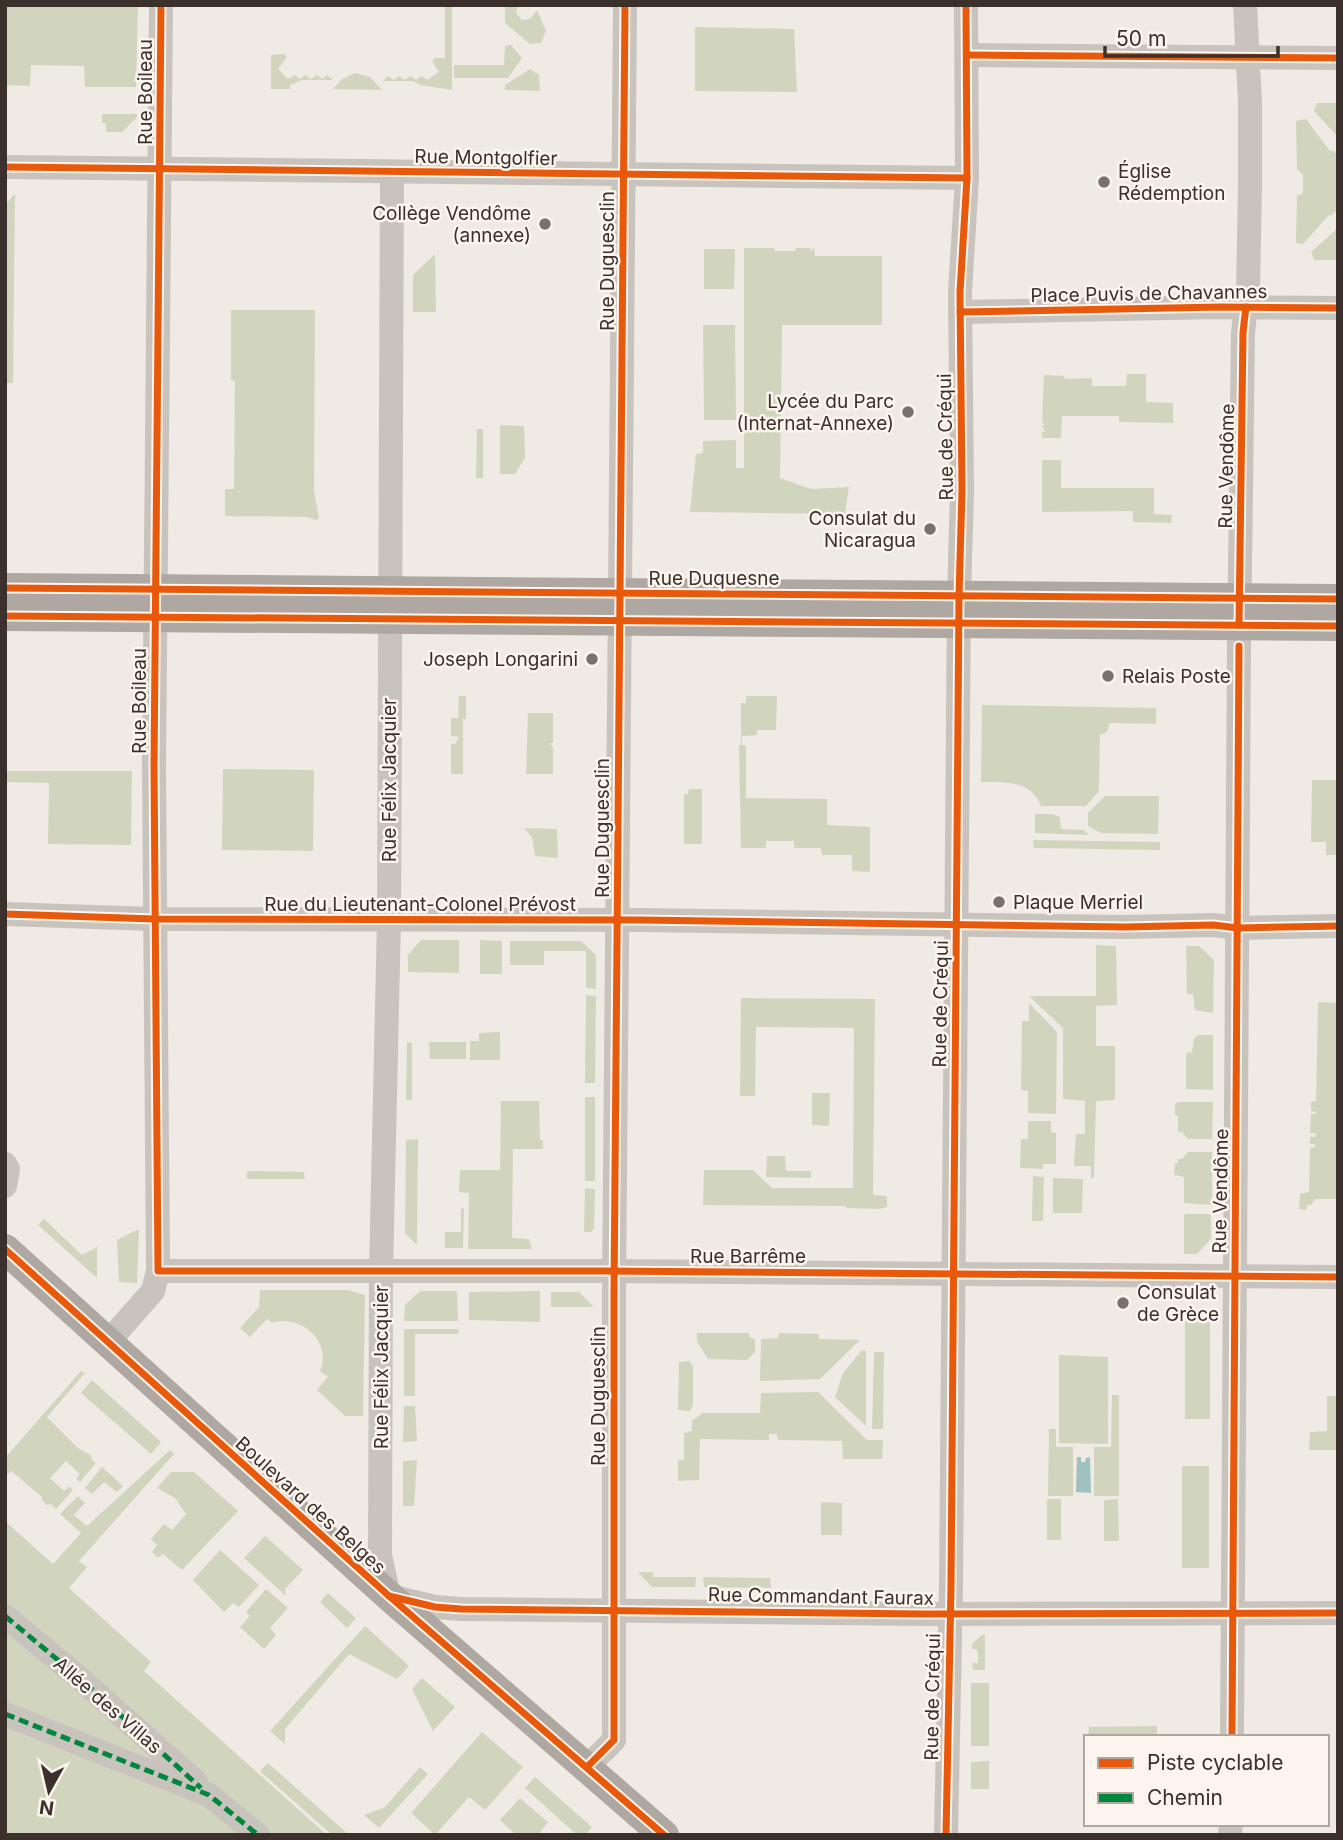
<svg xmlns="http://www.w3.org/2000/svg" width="1343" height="1840" viewBox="0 0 1343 1840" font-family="Inter,sans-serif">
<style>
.green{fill:#d1d5be}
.water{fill:#a0c1c1}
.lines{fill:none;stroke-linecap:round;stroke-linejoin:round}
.minor{stroke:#c9c3bd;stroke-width:24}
.major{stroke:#aea7a2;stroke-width:30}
.quiet{stroke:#00873e;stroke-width:5;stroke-dasharray:10 5;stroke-linecap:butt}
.cycleway-casing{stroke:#fbf5ed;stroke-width:11}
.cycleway{stroke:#e8590c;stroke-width:7}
.poi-dot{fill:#7a716c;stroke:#fbf5ed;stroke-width:2.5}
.labels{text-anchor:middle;stroke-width:5;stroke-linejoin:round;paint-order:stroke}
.street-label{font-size:19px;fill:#3b302b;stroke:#fbf5ed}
.poi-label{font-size:19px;fill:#3b302b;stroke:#fbf5ed;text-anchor:start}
</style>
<rect width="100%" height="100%" fill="#f0eae4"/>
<!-- green -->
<g class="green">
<path d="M 5,5 L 138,5 L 136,87 L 85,87 L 84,66 L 31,65 L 30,86 L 5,85 Z"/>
<path d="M 445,5 L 452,5 L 452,90 L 420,85 L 413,81 L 383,81 L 388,76 L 394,80 L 399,76 L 405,80 L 410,76 L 416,80 L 422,76 L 427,80 L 439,72 L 432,61 L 435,58 L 445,58 Z"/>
<path d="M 505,5 L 518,5 L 516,13 L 522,20 L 530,19 L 537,10 L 546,31 L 541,43 L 530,44 L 505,23 Z"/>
<path d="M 695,27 L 794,29 L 797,92 L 695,91 Z"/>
<path d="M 511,45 L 522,58 L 508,78 L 454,78 L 454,65 L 504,65 L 505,46 Z"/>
<path d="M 284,54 L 287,57 L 278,69 L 288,79 L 295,75 L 300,79 L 305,75 L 311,79 L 317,75 L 322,79 L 327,75 L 333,80 L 302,80 L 290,85 L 290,89 L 271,89 L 271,55 Z"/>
<path d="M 530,69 L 539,75 L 540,91 L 505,90 L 505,85 Z"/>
<path d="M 355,73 L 370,77 L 382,90 L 333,89 L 342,79 Z"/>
<path d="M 1317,103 L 1338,103 L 1338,137 L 1314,111 Z"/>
<path d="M 102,114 L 137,114 L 137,117 L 122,132 L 106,132 L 106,123 L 102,123 Z"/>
<path d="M 1306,119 L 1330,151 L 1333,150 L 1338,156 L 1338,209 L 1331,216 L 1329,215 L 1303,244 L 1296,243 L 1297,196 L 1303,193 L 1303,175 L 1297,169 L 1296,121 Z"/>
<path d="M 15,194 L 13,383 L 5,383 L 5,205 Z"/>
<path d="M 1338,228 L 1338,260 L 1314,260 L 1311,252 Z"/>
<path d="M 744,248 L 774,248 L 775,251 L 795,251 L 796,248 L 810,248 L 810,251 L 814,248 L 815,256 L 882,256 L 882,325 L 782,325 L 780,478 L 811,489 L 849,487 L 845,514 L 690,512 L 696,454 L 703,453 L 703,441 L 736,440 L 736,468 L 744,468 Z"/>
<path d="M 704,249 L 735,249 L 734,289 L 704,289 Z"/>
<path d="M 435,254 L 436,312 L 413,312 L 413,275 Z"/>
<path d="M 231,310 L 315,310 L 314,492 L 319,518 L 316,520 L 306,517 L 225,516 L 225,489 L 234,489 L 235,381 L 231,380 Z"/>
<path d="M 703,325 L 735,325 L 736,420 L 704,420 Z"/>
<path d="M 1127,374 L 1146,374 L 1146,402 L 1173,403 L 1173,423 L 1119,422 L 1119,416 L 1062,416 L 1061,438 L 1042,438 L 1042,432 L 1045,432 L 1042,425 L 1045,425 L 1042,421 L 1044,375 L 1064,376 L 1065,379 L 1092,378 L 1092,386 L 1126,386 Z"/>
<path d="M 500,425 L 524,426 L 525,458 L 515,474 L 500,474 Z"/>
<path d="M 477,429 L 483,429 L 483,478 L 476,478 Z"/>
<path d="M 1042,460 L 1061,460 L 1061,488 L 1154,488 L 1154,514 L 1172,515 L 1171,523 L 1133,522 L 1133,511 L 1042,512 Z"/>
<path d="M 459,696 L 466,696 L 466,719 L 463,719 L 463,774 L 451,774 L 451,744 L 455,744 L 459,737 L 451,736 L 451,718 L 458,718 Z"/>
<path d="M 746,696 L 777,696 L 776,730 L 757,730 L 757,735 L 742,736 L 742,745 L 746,746 L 746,798 L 827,799 L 827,825 L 870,827 L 870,872 L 852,871 L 852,855 L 822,855 L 821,848 L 794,848 L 794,841 L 766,841 L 766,848 L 741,848 L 739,745 L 741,745 L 741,703 L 746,703 Z"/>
<path d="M 982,705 L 1156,708 L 1156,724 L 1110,723 L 1107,732 L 1100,735 L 1099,791 L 1086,806 L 1041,806 C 1031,780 1005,782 981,782 Z"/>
<path d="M 528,713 L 553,713 L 553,743 L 550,743 L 553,748 L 553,774 L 526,774 Z"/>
<path d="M 223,769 L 314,770 L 313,851 L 222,850 Z"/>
<path d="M 5,771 L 132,771 L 131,845 L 48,844 L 49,783 L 5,782 Z"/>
<path d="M 1312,780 L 1338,780 L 1338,855 L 1326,855 L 1326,842 L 1311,842 Z"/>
<path d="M 689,789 L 702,789 L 702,844 L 684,844 L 684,794 L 688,794 Z"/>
<path d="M 1105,796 L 1159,796 L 1158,834 L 1101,833 L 1088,826 L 1088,813 Z"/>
<path d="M 1035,814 L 1052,814 L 1060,817 L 1061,829 L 1084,830 L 1089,835 L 1035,833 Z"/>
<path d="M 524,828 L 557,829 L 558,858 L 535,856 L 532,837 Z"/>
<path d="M 1033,840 L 1160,842 L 1160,850 L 1034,848 Z"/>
<path d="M 421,940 L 459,940 L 459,973 L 408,972 L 408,955 Z"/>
<path d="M 480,940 L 502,941 L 502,974 L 480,974 Z"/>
<path d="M 510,941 L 581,941 L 596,955 L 596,989 L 586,988 L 586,951 L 544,951 L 544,965 L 510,965 Z"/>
<path d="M 1096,945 L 1116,946 L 1117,1005 L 1096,1006 L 1096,1046 L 1115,1046 L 1115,1100 L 1096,1101 L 1094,1178 L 1091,1178 L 1091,1166 L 1074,1166 L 1076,1134 L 1085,1134 L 1085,1101 L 1063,1099 L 1063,1028 L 1029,996 L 1096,996 Z"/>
<path d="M 1186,946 L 1199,946 L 1214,960 L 1213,1013 L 1195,1010 L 1193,994 L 1187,994 Z"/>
<path d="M 586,995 L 596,996 L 595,1083 L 585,1083 Z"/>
<path d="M 741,998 L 875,999 L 873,1195 L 887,1196 L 887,1207 L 878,1209 L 846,1208 L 846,1206 L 703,1205 L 704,1170 L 753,1170 L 772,1188 L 853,1188 L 854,1028 L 756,1027 L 755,1096 L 740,1096 Z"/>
<path d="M 1318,1002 L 1338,1003 L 1338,1199 L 1315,1199 L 1311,1205 L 1307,1205 L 1306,1210 L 1299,1209 L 1300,1194 L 1309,1192 L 1310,1148 L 1315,1147 L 1315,1144 L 1310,1144 L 1310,1137 L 1315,1137 L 1316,1133 L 1310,1133 L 1311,1114 L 1315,1114 L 1316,1112 L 1311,1111 L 1311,1102 L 1316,1101 Z"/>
<path d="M 1029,1003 L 1057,1032 L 1056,1114 L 1028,1113 L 1028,1091 L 1021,1090 L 1022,1021 L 1029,1021 Z"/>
<path d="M 500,1032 L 500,1060 L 470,1060 L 470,1041 L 479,1041 L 479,1033 Z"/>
<path d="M 1198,1035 L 1213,1035 L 1213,1090 L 1186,1089 L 1186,1053 L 1192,1052 L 1194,1038 Z"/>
<path d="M 407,1042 L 412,1043 L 412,1100 L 406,1100 Z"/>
<path d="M 429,1042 L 466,1042 L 466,1059 L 430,1059 Z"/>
<path d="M 812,1093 L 830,1093 L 829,1126 L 812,1125 Z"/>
<rect x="585" y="1097" width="10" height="84"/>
<path d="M 501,1101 L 539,1101 L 540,1140 L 543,1140 L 543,1149 L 513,1149 L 512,1238 L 529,1239 L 532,1249 L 468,1249 L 469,1193 L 459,1192 L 460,1170 L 500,1170 Z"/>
<path d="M 1178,1102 L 1213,1102 L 1212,1139 L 1188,1139 L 1182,1132 L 1178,1132 L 1178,1116 L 1175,1115 L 1175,1104 Z"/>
<path d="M 1028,1121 L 1051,1121 L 1051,1132 L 1056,1133 L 1056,1164 L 1043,1164 L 1043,1169 L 1020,1168 L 1021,1139 L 1028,1139 Z"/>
<path d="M 418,1139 L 417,1232 L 417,1245 L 405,1233 L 406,1140 Z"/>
<path d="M 1188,1152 L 1212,1152 L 1212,1205 L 1184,1203 L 1184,1177 L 1174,1175 L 1175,1163 L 1178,1163 L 1178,1159 L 1182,1159 Z"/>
<path d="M 767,1156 L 785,1156 L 786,1171 L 811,1171 L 811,1178 L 766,1177 Z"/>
<path d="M 247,1171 L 304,1172 L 305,1179 L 247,1179 Z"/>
<path d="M 1033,1176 L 1044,1177 L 1043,1221 L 1032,1221 Z"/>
<path d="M 1053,1178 L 1083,1179 L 1082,1213 L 1053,1213 Z"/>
<path d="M 585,1188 L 595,1189 L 594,1228 L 591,1232 L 584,1232 Z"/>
<path d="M 461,1208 L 464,1209 L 463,1248 L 445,1248 L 445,1232 L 461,1232 Z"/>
<path d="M 1186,1214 L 1211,1214 L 1211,1239 L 1197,1254 L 1184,1254 L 1184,1215 Z"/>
<path d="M 44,1219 L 82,1255 L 97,1247 L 97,1278 L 38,1225 Z"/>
<path d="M 139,1229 L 137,1283 L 119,1282 L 117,1240 Z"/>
<path d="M 260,1290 L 348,1290 L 365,1295 L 363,1416 L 345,1416 L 317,1390 L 328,1377 L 320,1371 C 333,1342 300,1313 272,1323 L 267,1319 L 250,1337 L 240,1328 L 259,1307 Z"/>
<path d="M 420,1291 L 457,1291 L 458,1321 L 404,1321 L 405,1305 Z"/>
<path d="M 540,1291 L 540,1322 L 469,1320 L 469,1292 Z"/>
<path d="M 551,1292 L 579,1292 L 594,1307 L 551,1307 Z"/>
<rect x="1185" y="1321" width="25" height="98"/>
<path d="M 404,1329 L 459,1329 L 458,1334 L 415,1334 L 415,1396 L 404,1396 Z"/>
<path d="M 697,1333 L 749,1333 L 750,1338 L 755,1339 L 755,1352 L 747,1360 L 708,1359 L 697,1341 Z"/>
<path d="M 779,1333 L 819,1334 L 819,1339 L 860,1340 L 820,1379 L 760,1381 L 761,1339 L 778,1338 Z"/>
<path d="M 862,1350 L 866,1351 L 866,1426 L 835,1397 L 843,1373 Z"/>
<path d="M 874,1352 L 884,1352 L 883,1429 L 872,1429 Z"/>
<path d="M 1059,1355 L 1108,1357 L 1108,1444 L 1059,1443 Z"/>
<path d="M 689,1361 L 693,1366 L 693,1405 L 690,1411 L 678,1410 L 679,1362 Z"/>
<path d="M 81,1371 L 85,1373 L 47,1417 L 78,1448 L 91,1455 L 92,1460 L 96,1463 L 80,1482 L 76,1479 L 80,1474 L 66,1461 L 50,1478 L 64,1491 L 69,1486 L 73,1490 L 56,1509 L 51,1504 L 47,1505 L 42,1500 L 42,1497 L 11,1471 L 5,1477 L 5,1458 Z"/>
<path d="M 92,1380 L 161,1442 L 151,1454 L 81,1393 Z"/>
<path d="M 818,1392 L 867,1440 L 883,1440 L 882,1459 L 843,1459 L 842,1441 L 778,1440 L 777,1434 L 769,1434 L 769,1440 L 700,1439 L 699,1480 L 678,1481 L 678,1460 L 684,1460 L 684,1433 L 692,1431 L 692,1421 L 703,1413 L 760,1413 L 761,1393 Z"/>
<path d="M 1112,1395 L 1119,1395 L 1119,1496 L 1094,1496 L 1094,1447 L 1111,1447 Z"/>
<path d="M 1327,1396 L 1338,1396 L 1338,1450 L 1309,1450 L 1310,1432 L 1327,1431 Z"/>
<path d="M 404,1406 L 415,1406 L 417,1441 L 403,1442 Z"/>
<path d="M 1049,1429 L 1056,1429 L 1056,1447 L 1073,1447 L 1073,1496 L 1048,1496 Z"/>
<path d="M 170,1450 L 174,1454 L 79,1561 L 87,1567 L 69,1588 L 151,1662 L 144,1671 L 327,1835 L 5,1835 L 5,1521 L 53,1564 L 81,1533 L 60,1514 L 78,1496 L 85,1503 L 74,1515 L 87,1526 Z"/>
<path d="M 417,1460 L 414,1506 L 403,1506 L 403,1461 Z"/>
<rect x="1182" y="1466" width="27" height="102"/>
<path d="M 102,1467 L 123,1486 L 117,1492 L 104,1482 L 92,1494 L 85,1488 Z"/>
<path d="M 171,1472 L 194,1472 L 238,1511 L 182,1570 L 163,1554 L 158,1558 L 152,1552 L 157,1545 L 151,1539 L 164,1524 L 172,1530 L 186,1514 L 175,1498 L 157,1488 Z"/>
<rect x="1047" y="1499" width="14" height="41"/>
<path d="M 1118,1499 L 1119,1541 L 1104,1541 L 1104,1500 Z"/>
<path d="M 821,1502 L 842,1503 L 842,1535 L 821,1535 Z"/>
<path d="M 265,1536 L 303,1570 L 285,1589 L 286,1596 L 244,1558 Z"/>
<path d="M 220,1550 L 259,1585 L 239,1607 L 233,1603 L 224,1612 L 193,1580 Z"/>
<path d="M 638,1572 L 653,1572 L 653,1577 L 696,1577 L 695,1587 L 652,1587 Z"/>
<path d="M 703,1577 L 770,1578 L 771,1588 L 704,1587 Z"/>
<path d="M 266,1589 L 288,1608 L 270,1628 L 276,1635 L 264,1649 L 240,1627 L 250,1616 L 246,1612 Z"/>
<path d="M 328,1593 L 356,1618 L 347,1628 L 320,1602 Z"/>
<path d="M 365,1626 L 409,1666 L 397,1679 L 349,1654 L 285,1729 L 285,1744 L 270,1731 Z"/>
<path d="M 983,1634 L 985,1635 L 985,1670 L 973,1670 L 972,1663 L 978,1663 L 978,1651 L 972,1648 L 972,1644 Z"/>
<path d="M 422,1678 L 455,1707 L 433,1731 L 412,1689 Z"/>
<rect x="971" y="1683" width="18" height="63"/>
<path d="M 1157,1726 L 1157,1737 L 1088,1737 L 1089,1727 Z"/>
<path d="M 482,1732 L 523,1767 L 485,1810 L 469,1797 L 435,1835 L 411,1813 Z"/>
<path d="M 989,1761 L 989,1789 L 971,1789 L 971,1762 Z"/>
<path d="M 268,1763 L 347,1833 L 346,1835 L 332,1835 L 260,1771 Z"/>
<path d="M 420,1767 L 428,1774 L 379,1828 L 364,1815 L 385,1807 Z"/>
<path d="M 535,1777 L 592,1827 L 585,1835 L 577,1835 L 525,1788 Z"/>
<path d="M 520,1798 L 548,1822 L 538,1835 L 516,1835 L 500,1820 Z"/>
</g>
<!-- water -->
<path class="water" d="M 1077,1457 L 1081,1457 L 1081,1462 L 1085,1462 L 1086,1458 L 1090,1457 L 1091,1493 L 1076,1492 Z"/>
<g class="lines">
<!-- minor -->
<g class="minor">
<path d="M 967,55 L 1338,58"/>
<path d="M 5,167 L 967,178"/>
<path d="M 392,172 L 389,919 L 381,1272 L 380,1555 L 389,1596 L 435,1607 L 461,1609 L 924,1614 L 1338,1613"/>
<path d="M 960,312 L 1221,307 L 1338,308"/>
<path d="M 5,914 L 154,919 L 640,920 L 1125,927 L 1213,925 L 1238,928 L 1338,926"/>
<path d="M 5,1164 L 8,1169 L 5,1186"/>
<path d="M 158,1271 L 604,1271 L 1338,1277"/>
<path d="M 109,1341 L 153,1291 L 158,1271 L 154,766 L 161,5"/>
<path d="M 5,1616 L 76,1675 L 196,1782"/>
<path d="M 5,1714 L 209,1795 L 258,1835"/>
<path d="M 1232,1737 L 1239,646 L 1243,332 L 1248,290 L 1250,183 L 1250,102 L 1245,5"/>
<path d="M 587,1767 L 614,1740 L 614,1293 L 625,5"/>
<path d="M 946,1835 L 951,1587 L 959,596 L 962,491 L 960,292 L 967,178 L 966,5"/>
<path d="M 1230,1835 L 1231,1824"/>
</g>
<!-- major -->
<g class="major">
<path d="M 5,588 L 1338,599"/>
<path d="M 5,616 L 1338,626"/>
<path d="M 5,1249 L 389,1596 L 664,1835"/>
</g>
<!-- quiet -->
<g class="quiet">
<path d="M 5,1616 L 76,1675 L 201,1788"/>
<path d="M 5,1714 L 209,1795 L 258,1835"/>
</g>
<defs>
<g id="cycleway">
<path d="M 161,5 L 154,766 L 158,1271 L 604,1271 L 1338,1277"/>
<path d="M 967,55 L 1338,58"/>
<path d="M 5,167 L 967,178"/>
<path d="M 960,312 L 1221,307 L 1338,308"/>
<path d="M 5,588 L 1338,599"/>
<path d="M 5,616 L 1338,626"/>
<path d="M 1239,625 L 1243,332 L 1246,307"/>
<path d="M 5,914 L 154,919 L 640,920 L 1125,927 L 1213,925 L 1238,928 L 1338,926"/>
<path d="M 5,1249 L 389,1596 L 664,1835"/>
<path d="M 389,1596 L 435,1607 L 461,1609 L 924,1614 L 1338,1613"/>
<path d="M 1232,1737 L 1239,646"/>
<path d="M 587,1767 L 614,1740 L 614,1293 L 625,5"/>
<path d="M 946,1835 L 951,1587 L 959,596 L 962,491 L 960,292 L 967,178 L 966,5"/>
</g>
</defs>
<!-- cycleway casing -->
<use href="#cycleway" class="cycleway-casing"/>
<!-- cycleway -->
<use href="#cycleway" class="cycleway"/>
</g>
<!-- markers -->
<g class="poi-dot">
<circle cx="1104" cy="182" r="7"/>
<circle cx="545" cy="224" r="7"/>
<circle cx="908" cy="412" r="7"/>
<circle cx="930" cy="529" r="7"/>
<circle cx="592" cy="659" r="7"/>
<circle cx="1108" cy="676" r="7"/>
<circle cx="999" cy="902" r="7"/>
<circle cx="1123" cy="1303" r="7"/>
</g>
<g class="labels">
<!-- street labels -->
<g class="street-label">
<text transform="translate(145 92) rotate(-90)" y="7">Rue Boileau</text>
<text transform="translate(486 157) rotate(1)" y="7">Rue Montgolfier</text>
<text transform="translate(607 261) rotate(-90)" y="7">Rue Duguesclin</text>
<text transform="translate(1149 293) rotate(-1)" y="7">Place Puvis de Chavannes</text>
<text transform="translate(945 437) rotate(-91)" y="7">Rue de Créqui</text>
<text transform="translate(1226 466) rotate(-89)" y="7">Rue Vendôme</text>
<text x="714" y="585">Rue Duquesne</text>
<text transform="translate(139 701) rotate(-90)" y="7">Rue Boileau</text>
<text transform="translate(389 780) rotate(-90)" y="7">Rue Félix Jacquier</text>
<text transform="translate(602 828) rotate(-90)" y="7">Rue Duguesclin</text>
<text x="420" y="911">Rue du Lieutenant-Colonel Prévost</text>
<text transform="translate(940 1004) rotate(-89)" y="7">Rue de Créqui</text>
<text transform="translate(1220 1191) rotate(-89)" y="7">Rue Vendôme</text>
<text x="748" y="1263">Rue Barrême</text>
<text transform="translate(381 1367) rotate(-90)" y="7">Rue Félix Jacquier</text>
<text transform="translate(598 1396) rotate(-90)" y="7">Rue Duguesclin</text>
<text transform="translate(311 1505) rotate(42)" y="7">Boulevard des Belges</text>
<text transform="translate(821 1596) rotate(1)" y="7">Rue Commandant Faurax</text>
<text transform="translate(932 1697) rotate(-89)" y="7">Rue de Créqui</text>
<text transform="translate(108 1705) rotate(41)" y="7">Allée des Villas</text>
</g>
<!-- poi labels -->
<g class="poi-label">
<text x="1118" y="178">Église<tspan x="1118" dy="22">Rédemption</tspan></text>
<text x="531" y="220" text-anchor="end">Collège Vendôme<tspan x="531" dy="22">(annexe)</tspan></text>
<text x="894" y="408" text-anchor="end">Lycée du Parc<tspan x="894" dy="22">(Internat-Annexe)</tspan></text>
<text x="916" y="525" text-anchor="end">Consulat du<tspan x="916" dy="22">Nicaragua</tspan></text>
<text x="578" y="666" text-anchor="end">Joseph Longarini</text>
<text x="1122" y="683">Relais Poste</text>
<text x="1013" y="909">Plaque Merriel</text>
<text x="1137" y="1299">Consulat<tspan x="1137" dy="22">de Grèce</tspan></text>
</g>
</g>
<!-- border -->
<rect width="1343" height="1840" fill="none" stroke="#3b302b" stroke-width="14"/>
<!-- legend -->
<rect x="1084" y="1735" width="245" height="91" fill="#fbf5ed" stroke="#aea69f" stroke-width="2"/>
<rect x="1098" y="1758" width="35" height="10" fill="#e8590c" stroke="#aea69f" stroke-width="2"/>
<text x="1147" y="1770" font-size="21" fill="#3b302b">Piste cyclable</text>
<rect x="1098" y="1793" width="35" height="10" fill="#00873e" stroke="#aea69f" stroke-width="2"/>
<text x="1147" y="1805" font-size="21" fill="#3b302b">Chemin</text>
<!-- north arrow -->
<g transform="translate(49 1791) rotate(188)" stroke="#fbf5ed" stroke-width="5" paint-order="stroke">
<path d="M0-5L12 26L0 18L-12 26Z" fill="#3b302b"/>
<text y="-10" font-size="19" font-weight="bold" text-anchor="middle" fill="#3b302b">N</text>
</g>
<!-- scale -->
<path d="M1105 46v10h173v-10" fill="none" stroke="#3b302b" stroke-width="3.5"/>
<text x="1116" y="46" font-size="21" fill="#3b302b" stroke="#fbf5ed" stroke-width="5" paint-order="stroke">50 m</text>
</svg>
